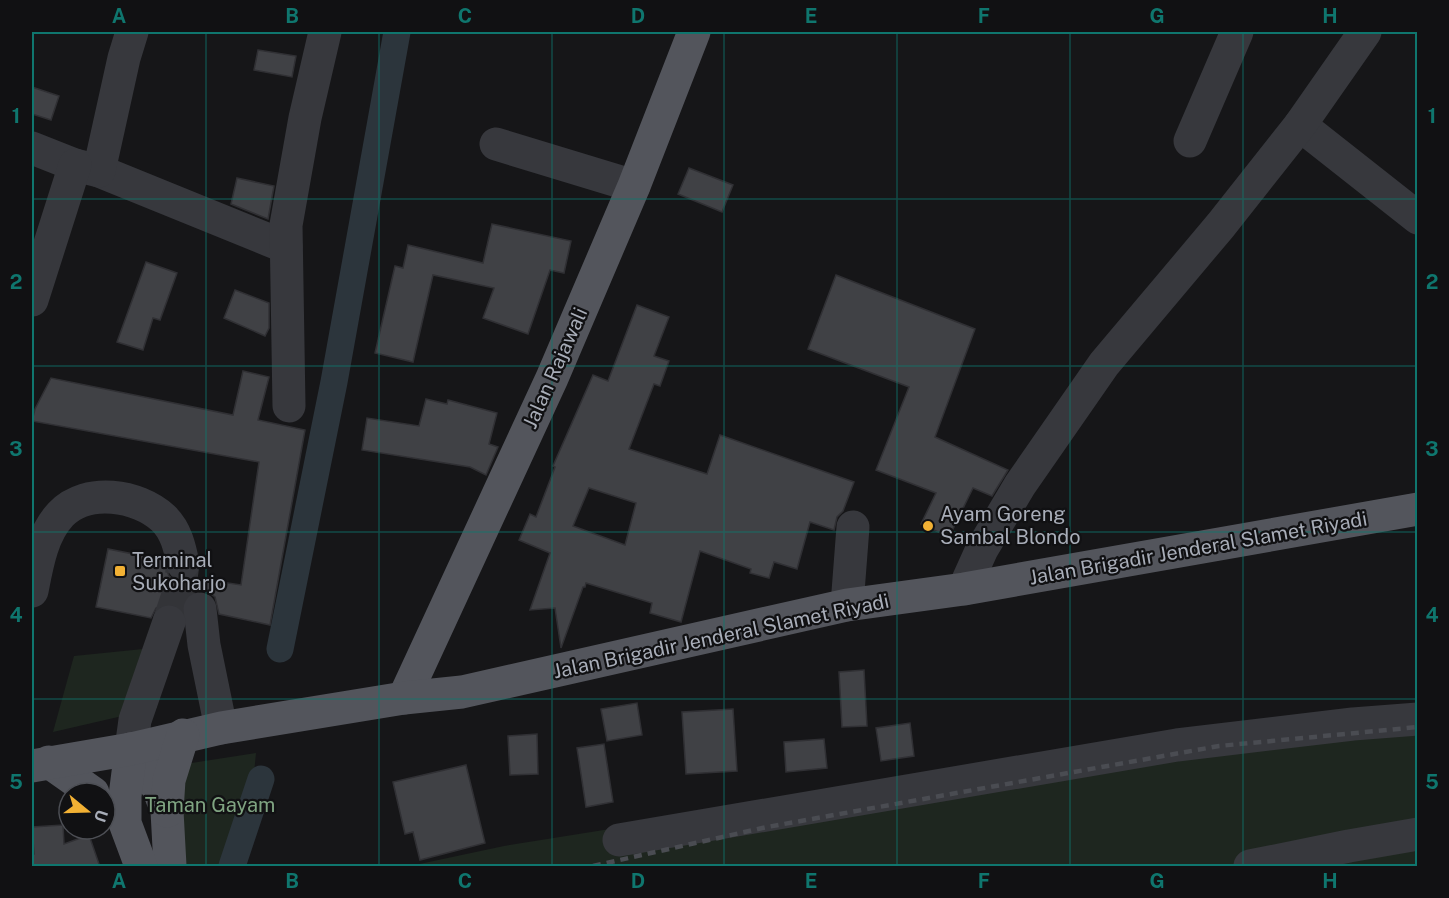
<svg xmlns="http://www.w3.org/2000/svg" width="1449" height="898" viewBox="0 0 1449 898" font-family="'Public Sans',sans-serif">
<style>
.green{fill:#1e261f}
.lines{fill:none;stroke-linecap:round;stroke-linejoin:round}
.canal{stroke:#2c353c;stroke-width:27}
.building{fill:#404145;stroke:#303034;stroke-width:1.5;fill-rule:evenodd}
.minor-tunnel{stroke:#333438;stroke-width:33;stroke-dasharray:33 16;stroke-linecap:butt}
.minor{stroke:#37383d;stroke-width:33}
.major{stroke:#53555c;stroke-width:33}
.rail{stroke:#4a4c52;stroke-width:4.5;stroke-dasharray:8 6;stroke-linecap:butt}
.grid{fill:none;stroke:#0f766e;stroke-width:1.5;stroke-opacity:0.55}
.poi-dot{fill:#f2b134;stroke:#111113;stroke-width:2}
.labels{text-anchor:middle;stroke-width:4.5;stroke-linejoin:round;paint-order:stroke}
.street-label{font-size:20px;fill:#a8adb8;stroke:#111113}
.poi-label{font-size:20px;fill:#a8adb8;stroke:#111113;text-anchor:start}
.park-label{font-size:20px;fill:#7fa381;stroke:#111113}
.neatline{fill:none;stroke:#0f766e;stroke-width:2}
.grid-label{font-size:20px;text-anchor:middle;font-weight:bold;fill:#0f766e}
</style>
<rect width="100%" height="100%" fill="#161618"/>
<!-- green -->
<g class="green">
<path d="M 153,648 L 157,708 L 53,732 L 74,656 Z"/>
<path d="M 1417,710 L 1417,866 L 410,866 L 504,846 L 931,778 Z"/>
<path d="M 256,753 L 253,784 L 226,866 L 177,866 L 185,764 Z"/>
</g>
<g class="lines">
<!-- canal -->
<g class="canal">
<path d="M 280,649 L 334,382 L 397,32"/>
<path d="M 232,866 L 261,779"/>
</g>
</g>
<!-- building -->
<g class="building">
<path d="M 258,50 L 296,56 L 292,77 L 254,70 Z"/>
<path d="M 32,87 L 59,96 L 51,120 L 32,114 Z"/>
<path d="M 689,168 L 733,185 L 722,212 L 678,194 Z"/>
<path d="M 237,178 L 274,186 L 268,219 L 231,204 Z"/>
<path d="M 492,224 L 571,241 L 564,273 L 550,270 L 528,334 L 483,318 L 494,288 L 433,275 L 413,362 L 375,353 L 395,266 L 403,268 L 408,245 L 483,263 Z"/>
<path d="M 146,262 L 177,273 L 160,320 L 153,318 L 143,350 L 117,342 Z"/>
<path d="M 836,275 L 975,329 L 935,437 L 1008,470 L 992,496 L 973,488 L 949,537 L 921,524 L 936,493 L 876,470 L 909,387 L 808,349 Z"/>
<path d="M 235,290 L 269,303 L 269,328 L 265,336 L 224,318 Z"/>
<path d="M 637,305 L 669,317 L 654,356 L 669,361 L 660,386 L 654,384 L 629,449 L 707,474 L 720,435 L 854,482 L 843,511 L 837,517 L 834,530 L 810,522 L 797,569 L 774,562 L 769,578 L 750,573 L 751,569 L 700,551 L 681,622 L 650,613 L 652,603 L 586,583 L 585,587 L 583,587 L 561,648 L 555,608 L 530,610 L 550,553 L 519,540 L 530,514 L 536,517 L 555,467 L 553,466 L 593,375 L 608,381 ZM 589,488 L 636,503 L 625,545 L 573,526 Z"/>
<path d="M 243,371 L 269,377 L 258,420 L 305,430 L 270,625 L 219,614 L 215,597 L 208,592 L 199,590 L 188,594 L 183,601 L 182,609 L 175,604 L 165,604 L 156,608 L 151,618 L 96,607 L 108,549 L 163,560 L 169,576 L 177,582 L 187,582 L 195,578 L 241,585 L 259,462 L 32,421 L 35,409 L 51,378 L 233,415 Z"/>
<path d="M 426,399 L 447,404 L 448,400 L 497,413 L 489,444 L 498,447 L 486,475 L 470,467 L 362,450 L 367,418 L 419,426 Z"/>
<path d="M 864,670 L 867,726 L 842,727 L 839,672 Z"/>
<path d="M 637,703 L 642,735 L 607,741 L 601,709 Z"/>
<path d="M 733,709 L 737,771 L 686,774 L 682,712 Z"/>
<path d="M 910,723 L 914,756 L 881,761 L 876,728 Z"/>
<path d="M 537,734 L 538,774 L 510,775 L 508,736 Z"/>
<path d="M 824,739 L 827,768 L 786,772 L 784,742 Z"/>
<path d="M 604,744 L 613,802 L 586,807 L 577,748 Z"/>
<path d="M 466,765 L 485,843 L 420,860 L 413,832 L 405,834 L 393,782 Z"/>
<path d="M 63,825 L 64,844 L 89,835 L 100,867 L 75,867 L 74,865 L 32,867 L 32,855 L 34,854 L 32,827 Z"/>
</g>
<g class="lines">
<!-- minor-tunnel -->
<path class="minor-tunnel" d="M 169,622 L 179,592 L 183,564"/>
<!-- minor -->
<g class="minor">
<path d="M 1300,125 L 1418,218"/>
<path d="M 1190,141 L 1237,32"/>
<path d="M 496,144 L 634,186"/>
<path d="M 32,148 L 75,165 L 99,171 L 286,247"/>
<path d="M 99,171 L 124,58 L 132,32"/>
<path d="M 32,300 L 75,165"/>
<path d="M 289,406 L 286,225 L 305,118 L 325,32"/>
<path d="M 964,589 L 982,549 L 1020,485 L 1104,364 L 1221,225 L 1300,125 L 1365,32"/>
<path d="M 32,591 C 37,565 42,534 61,514 C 87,487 138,495 163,518 C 176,530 180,548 183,564"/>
<path d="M 847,605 L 853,527"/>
<path d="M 200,609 L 204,645 L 221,728"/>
<path d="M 131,749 L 135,720 L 169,622"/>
<path d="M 619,840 L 1177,745 L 1353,724 L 1418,719"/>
<path d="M 1250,866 L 1349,846 L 1418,834"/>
</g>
<!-- major -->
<g class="major">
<path d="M 404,698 L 552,378 L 634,186 L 694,32"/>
<path d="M 131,749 L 158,788 L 167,811 L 170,866"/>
<path d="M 131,749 L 125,796 L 125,823 L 141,866"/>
<path d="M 49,762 L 93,793"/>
<path d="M 32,766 L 131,749 L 221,728 L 404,698 L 462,692 L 847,605 L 964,589 L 1418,509"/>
<path d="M 167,811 L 169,780 L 183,735"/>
</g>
<!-- rail -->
<path class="rail" d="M 593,866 L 767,827 L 1219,746 L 1418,727"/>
</g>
<!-- grid -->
<path class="grid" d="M 206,32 L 206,866M 379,32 L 379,866M 552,32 L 552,866M 724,32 L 724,866M 897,32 L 897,866M 1070,32 L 1070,866M 1243,32 L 1243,866M 32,199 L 1418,199M 32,366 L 1418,366M 32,532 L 1418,532M 32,699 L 1418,699"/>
<!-- markers -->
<g class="poi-dot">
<circle cx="928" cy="526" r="6"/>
<rect x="114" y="565" width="12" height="12" rx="3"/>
</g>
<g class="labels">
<!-- street labels -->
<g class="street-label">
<text transform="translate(555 368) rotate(-66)" y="7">Jalan Rajawali</text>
<text transform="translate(1198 548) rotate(-10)" y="7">Jalan Brigadir Jenderal Slamet Riyadi</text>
<text transform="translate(721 636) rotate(-12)" y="7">Jalan Brigadir Jenderal Slamet Riyadi</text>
</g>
<!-- poi labels -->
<g class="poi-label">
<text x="940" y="521">Ayam Goreng<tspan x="940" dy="23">Sambal Blondo</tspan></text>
<text x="132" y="567">Terminal<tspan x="132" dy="23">Sukoharjo</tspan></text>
</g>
<!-- park labels -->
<g class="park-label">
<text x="210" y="812">Taman Gayam</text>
</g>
</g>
<!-- border -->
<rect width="1449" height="898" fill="none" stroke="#111113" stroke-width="66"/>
<!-- north arrow -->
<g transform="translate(87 811) rotate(109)"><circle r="28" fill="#111113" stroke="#4d4f55" stroke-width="1.5"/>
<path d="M0-4.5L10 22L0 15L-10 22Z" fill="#f2b134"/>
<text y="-9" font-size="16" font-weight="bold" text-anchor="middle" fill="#a8adb8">U</text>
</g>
<rect x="33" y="33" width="1383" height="832" class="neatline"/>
<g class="grid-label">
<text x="119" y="23">A</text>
<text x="292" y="23">B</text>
<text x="465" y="23">C</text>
<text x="638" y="23">D</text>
<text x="811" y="23">E</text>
<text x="984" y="23">F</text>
<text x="1157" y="23">G</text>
<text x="1330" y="23">H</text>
<text x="16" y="123">1</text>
<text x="1432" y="123">1</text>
<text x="16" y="289">2</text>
<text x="1432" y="289">2</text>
<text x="16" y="456">3</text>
<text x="1432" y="456">3</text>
<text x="16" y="622">4</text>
<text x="1432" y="622">4</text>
<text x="16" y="789">5</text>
<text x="1432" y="789">5</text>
<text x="119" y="888">A</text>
<text x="292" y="888">B</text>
<text x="465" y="888">C</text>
<text x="638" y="888">D</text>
<text x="811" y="888">E</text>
<text x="984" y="888">F</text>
<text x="1157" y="888">G</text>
<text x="1330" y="888">H</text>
</g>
</svg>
